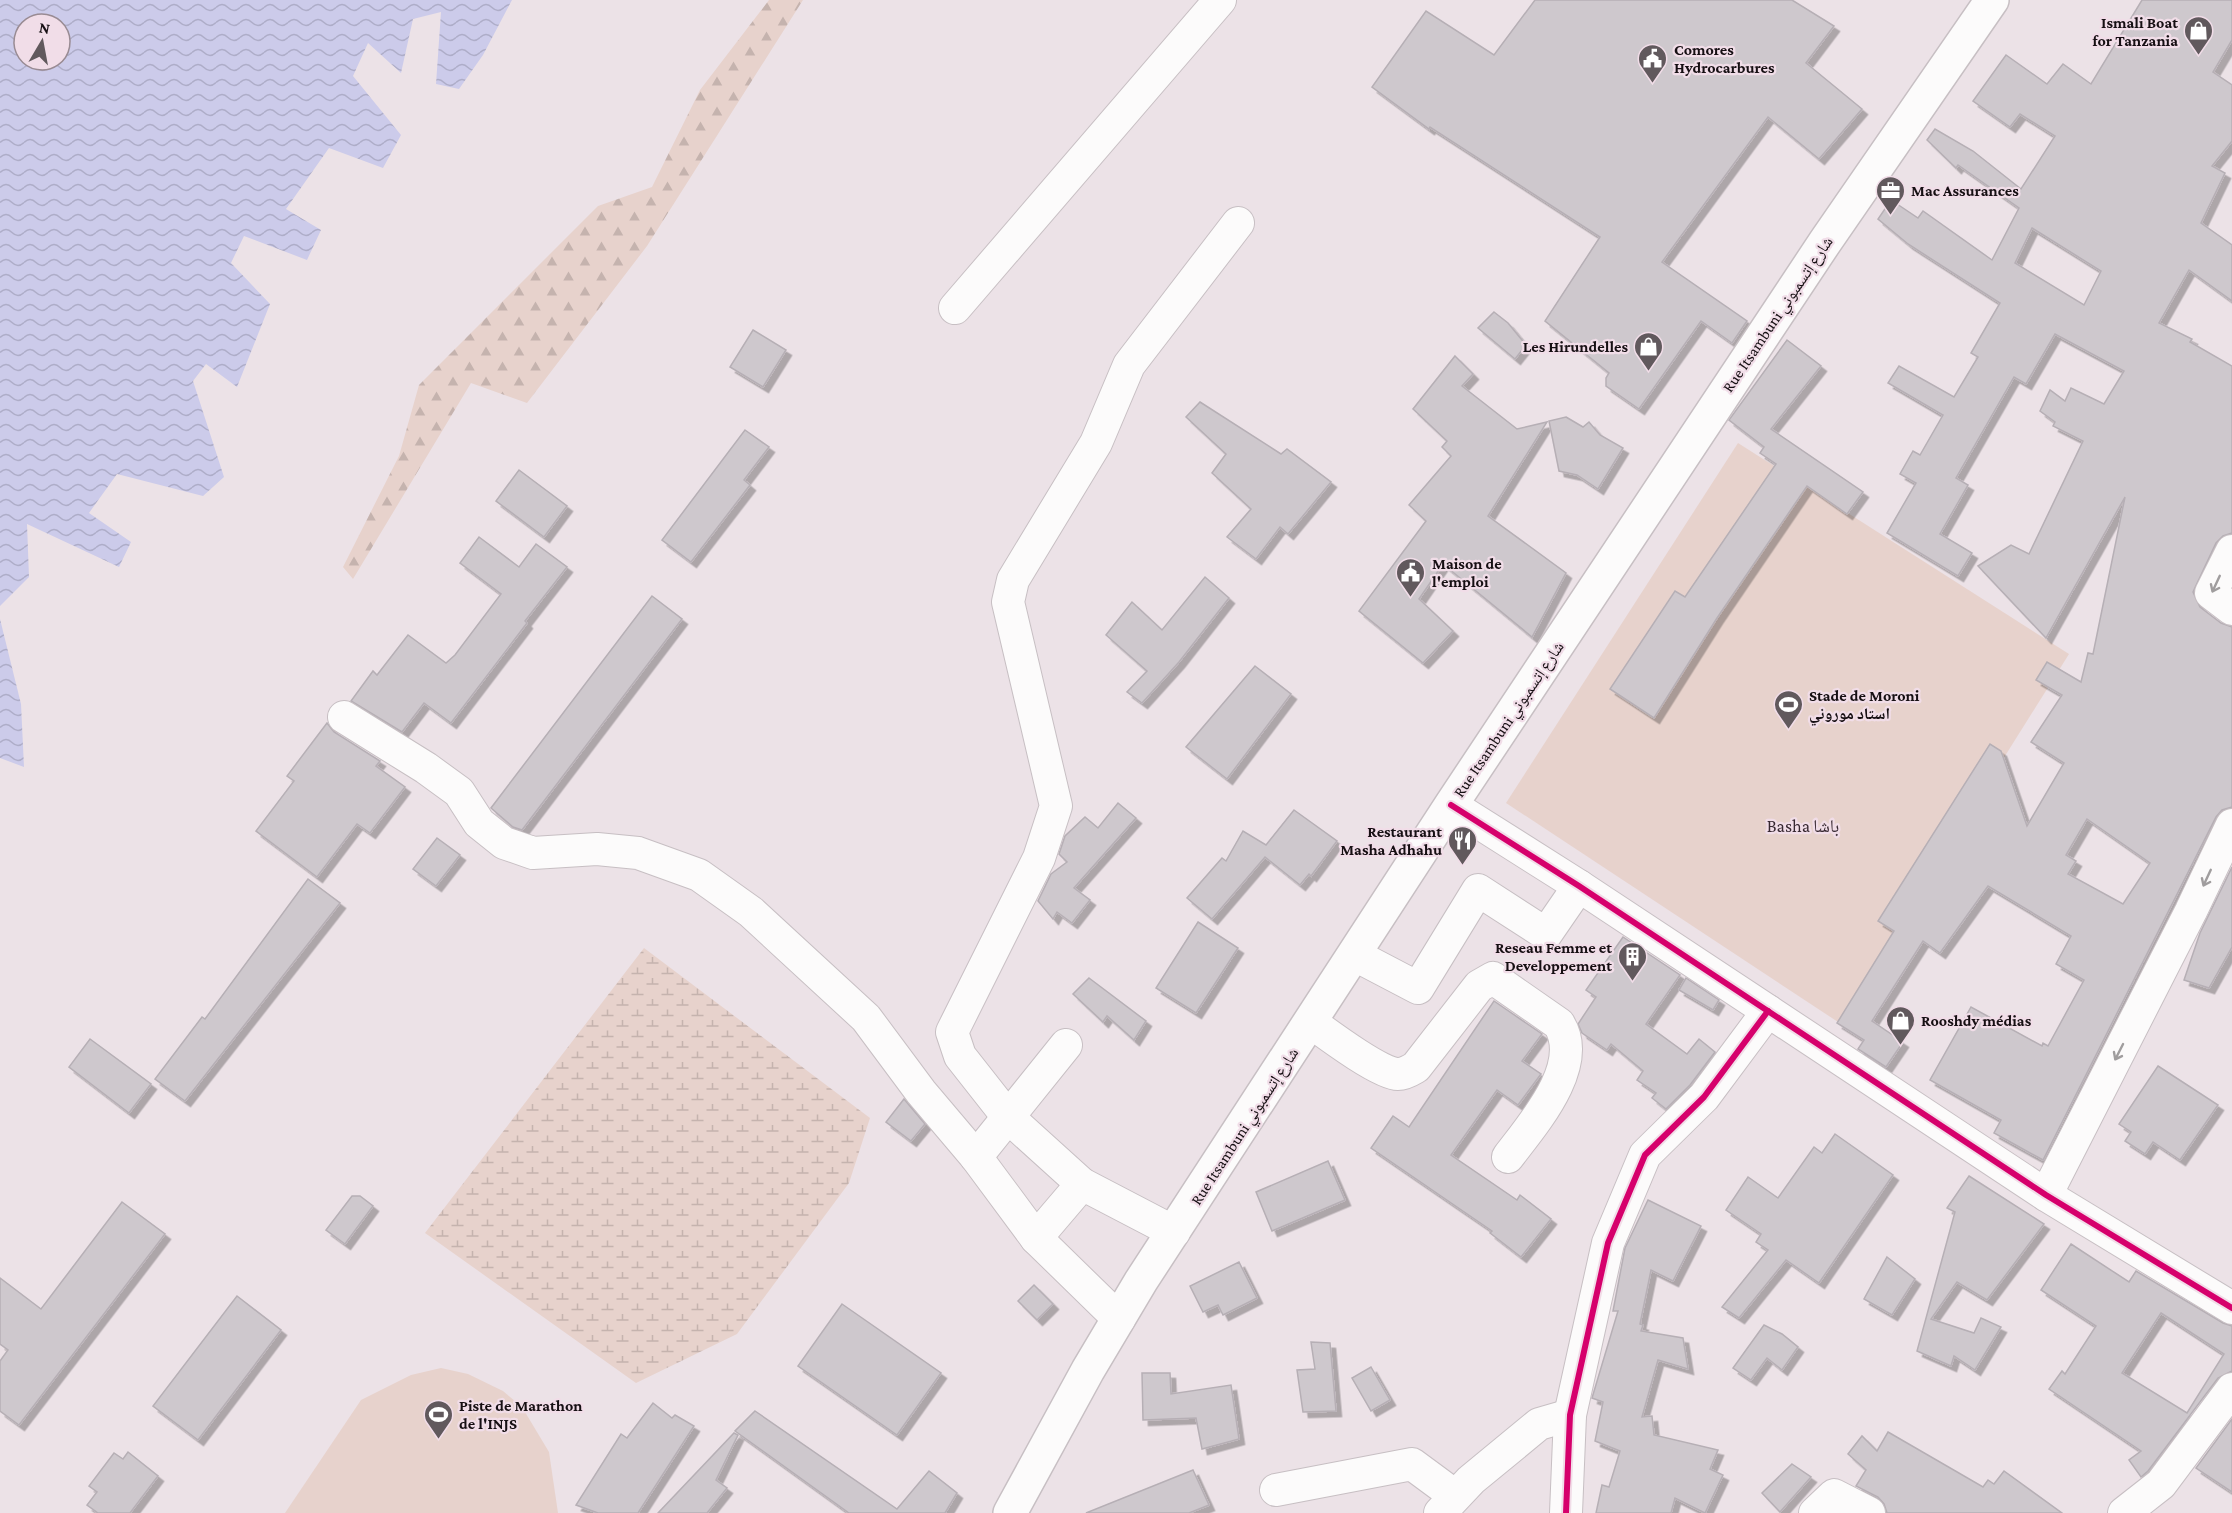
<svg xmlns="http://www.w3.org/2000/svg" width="2232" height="1513" viewBox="0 0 2232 1513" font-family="'Crimson Pro','Noto Naskh Arabic',serif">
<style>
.forest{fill:url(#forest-firs)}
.wetland{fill:url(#wetland-marsh)}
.pitch{fill:#e7d2cc}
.water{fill:url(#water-waves);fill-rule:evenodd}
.building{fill:#cec8cd;stroke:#b6afb5;stroke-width:1.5;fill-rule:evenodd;filter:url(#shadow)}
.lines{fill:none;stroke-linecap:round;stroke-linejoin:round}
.minor-casing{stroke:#c7bfc3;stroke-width:34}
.major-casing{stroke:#c7bfc3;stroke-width:36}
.minor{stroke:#fcfbfb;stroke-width:32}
.major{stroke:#fcfbfb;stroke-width:33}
.cycleway-casing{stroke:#f1dde8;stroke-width:10}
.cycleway{stroke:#d6006c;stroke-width:6}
.oneway{stroke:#a09d9e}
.labels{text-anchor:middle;stroke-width:4.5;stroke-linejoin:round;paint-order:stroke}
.poi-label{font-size:16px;font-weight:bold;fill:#160f13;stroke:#f1dde8;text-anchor:start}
.street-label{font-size:16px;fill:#160f13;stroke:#f1dde8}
.neighbourhood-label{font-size:18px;fill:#372831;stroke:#f1dde8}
</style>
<defs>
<pattern id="forest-firs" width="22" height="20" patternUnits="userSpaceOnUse" patternTransform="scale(1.5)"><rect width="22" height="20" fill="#e7d2cc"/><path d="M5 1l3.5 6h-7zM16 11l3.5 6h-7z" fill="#c5b3ae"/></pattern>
<pattern id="wetland-marsh" width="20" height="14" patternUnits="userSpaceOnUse" patternTransform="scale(1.5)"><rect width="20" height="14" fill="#e7d2cc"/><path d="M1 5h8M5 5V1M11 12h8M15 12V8" fill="none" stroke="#c5b3ae"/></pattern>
<pattern id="water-waves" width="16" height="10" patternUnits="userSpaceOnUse" patternTransform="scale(1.5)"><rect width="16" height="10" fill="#cccbea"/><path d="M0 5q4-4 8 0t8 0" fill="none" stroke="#aeadc8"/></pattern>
<filter id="shadow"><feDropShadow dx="5.5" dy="5.5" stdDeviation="0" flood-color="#0004"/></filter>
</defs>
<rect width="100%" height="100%" fill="#ece2e7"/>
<!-- forest -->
<path class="forest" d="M 769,0 L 803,0 L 647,246 L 527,403 L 471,383 L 353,579 L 343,567 L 399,456 L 419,385 L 598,206 L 652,187 L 700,90 Z"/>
<!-- wetland -->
<path class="wetland" d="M 644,948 L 870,1118 L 849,1183 L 737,1334 L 636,1383 L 425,1233 Z"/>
<!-- pitch -->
<g class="pitch">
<path d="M 1738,443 L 2069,654 L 1838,1022 L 1506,803 Z"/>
<path d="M 441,1368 L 468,1374 L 503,1391 L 522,1407 L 549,1452 L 558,1513 L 285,1513 L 361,1400 L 411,1375 Z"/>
</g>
<!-- water -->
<g class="water">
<path d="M 0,0 L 512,0 L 483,55 L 459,89 L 436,84 L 441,12 L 413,19 L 401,73 L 368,43 L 353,76 L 401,135 L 383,168 L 329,148 L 286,209 L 321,230 L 307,260 L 244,236 L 231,263 L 270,304 L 237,387 L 206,364 L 193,381 L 224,477 L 203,496 L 117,474 L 89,513 L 131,542 L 119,567 L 27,524 L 29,577 L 0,606 ZM 24,24 L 60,24 L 60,60 L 24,60 Z"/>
<path d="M 0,619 L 21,704 L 24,767 L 0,758 Z"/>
</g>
<!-- building -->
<g class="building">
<path d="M 1535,0 L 1792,0 L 1834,26 L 1806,63 L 1862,109 L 1819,159 L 1768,117 L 1662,262 L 1747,321 L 1732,343 L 1701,321 L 1639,409 L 1606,386 L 1606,378 L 1609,373 L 1545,321 L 1600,237 L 1430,127 L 1429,129 L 1372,87 L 1426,11 L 1494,55 Z"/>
<path d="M 2142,0 L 2232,0 L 2232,40 L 2213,72 L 2232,85 L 2232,141 L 2212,166 L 2225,173 L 2201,223 L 2232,245 L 2232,301 L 2189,270 L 2159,323 L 2192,339 L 2190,342 L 2232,366 L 2232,533 L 2223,536 L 2216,543 L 2193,592 L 2200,607 L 2221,623 L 2232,627 L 2232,807 L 2222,810 L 2216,817 L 2043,1160 L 1994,1133 L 2001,1120 L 1930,1080 L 1971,1007 L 2042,1046 L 2043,1043 L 2048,1046 L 2084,980 L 2056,964 L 2071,936 L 1988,886 L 1940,953 L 1923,941 L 1872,1021 L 1903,1042 L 1886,1067 L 1858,1049 L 1864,1040 L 1837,1023 L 1894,931 L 1878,921 L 1990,744 L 2001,751 L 2027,826 L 2064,763 L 2031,742 L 2062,695 L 2036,680 L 2047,662 L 2081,682 L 2088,653 L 2093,654 L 2125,497 L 2046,638 L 1978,566 L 2011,545 L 2029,554 L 2083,441 L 2053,426 L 2055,422 L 2040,411 L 2050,390 L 2065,401 L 2071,388 L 2104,404 L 2124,371 L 2055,334 L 2026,384 L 2014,377 L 1956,478 L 1968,485 L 1940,534 L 1972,553 L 1958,576 L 1887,533 L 1916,483 L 1900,474 L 1913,451 L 1920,455 L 1943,415 L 1888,383 L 1899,366 L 1954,397 L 1978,357 L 1971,353 L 2000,303 L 1908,244 L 1878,219 L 1891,200 L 1918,218 L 1923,211 L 1992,260 L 2019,208 L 1958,165 L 1956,168 L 1927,140 L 1935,129 L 1973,151 L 2021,189 L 2055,136 L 2020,114 L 2010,127 L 1973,101 L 2006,55 L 2047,84 L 2063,64 L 2091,84 ZM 2032,228 L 2101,271 L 2084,305 L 2015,263 ZM 2087,819 L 2150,863 L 2123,904 L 2068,874 L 2076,861 L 2066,855 Z"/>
<path d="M 1494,312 L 1508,323 L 1526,345 L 1515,359 L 1478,328 Z"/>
<path d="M 753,330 L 786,350 L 763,387 L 730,367 Z"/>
<path d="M 1787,340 L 1821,366 L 1771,429 L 1863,492 L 1847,514 L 1807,486 L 1717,618 L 1654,718 L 1610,689 L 1675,591 L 1685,597 L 1776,464 L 1760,453 L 1764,447 L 1729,420 Z"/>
<path d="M 1455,356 L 1473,374 L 1462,386 L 1517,429 L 1547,422 L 1488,516 L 1566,573 L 1532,637 L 1443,564 L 1419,599 L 1453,631 L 1423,663 L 1359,611 L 1426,521 L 1409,505 L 1451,456 L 1442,447 L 1447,441 L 1413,409 Z"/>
<path d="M 1200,402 L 1281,454 L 1287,449 L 1331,482 L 1288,534 L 1280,527 L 1256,559 L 1227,537 L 1251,509 L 1212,473 L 1226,454 L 1186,417 Z"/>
<path d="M 1566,417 L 1583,427 L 1589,422 L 1600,435 L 1623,448 L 1598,489 L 1577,475 L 1559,471 L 1549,421 Z"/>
<path d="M 745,430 L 769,447 L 744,480 L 750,485 L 691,562 L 662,540 Z"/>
<path d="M 519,470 L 567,506 L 544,537 L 496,501 Z"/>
<path d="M 479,537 L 519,567 L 536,544 L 567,567 L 525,621 L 527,623 L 451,723 L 424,703 L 402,732 L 351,701 L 373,671 L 377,675 L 408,635 L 446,663 L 455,655 L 501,594 L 460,563 Z"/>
<path d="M 1205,577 L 1229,598 L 1179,662 L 1142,703 L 1127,692 L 1147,671 L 1106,635 L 1132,602 L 1162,630 Z"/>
<path d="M 652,596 L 682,619 L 522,830 L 513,827 L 491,808 Z"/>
<path d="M 1255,666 L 1291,694 L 1227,779 L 1186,747 Z"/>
<path d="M 327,723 L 334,732 L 380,761 L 376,766 L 405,787 L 370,833 L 357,824 L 317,877 L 256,831 L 294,781 L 287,776 Z"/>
<path d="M 1118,803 L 1136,818 L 1074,888 L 1090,900 L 1072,923 L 1057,912 L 1053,919 L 1038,901 L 1051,874 L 1067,862 L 1059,854 L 1065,836 L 1085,817 L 1098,828 Z"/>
<path d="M 1294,810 L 1337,841 L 1311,876 L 1309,874 L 1300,885 L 1265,857 L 1212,919 L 1187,898 L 1222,858 L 1226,861 L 1243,831 L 1266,845 Z"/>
<path d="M 437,838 L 460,855 L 436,886 L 413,869 Z"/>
<path d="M 2232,867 L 2232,947 L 2209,988 L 2184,980 L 2200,933 Z"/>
<path d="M 308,879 L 340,903 L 185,1101 L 155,1079 L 202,1017 L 205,1019 Z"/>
<path d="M 1198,922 L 1238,948 L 1196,1013 L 1156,988 Z"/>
<path d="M 1623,937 L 1680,975 L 1646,1024 L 1687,1054 L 1699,1039 L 1715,1052 L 1690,1085 L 1666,1109 L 1652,1098 L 1656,1093 L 1637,1080 L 1643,1071 L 1611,1044 L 1607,1050 L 1582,1033 L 1578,1024 L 1596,997 L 1586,990 Z"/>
<path d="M 1089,978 L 1146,1021 L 1134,1040 L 1107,1016 L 1103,1022 L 1073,994 Z"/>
<path d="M 1686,978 L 1719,1000 L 1713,1010 L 1679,990 Z"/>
<path d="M 1494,1001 L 1542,1034 L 1522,1061 L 1541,1074 L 1518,1105 L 1497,1090 L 1451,1155 L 1517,1200 L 1520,1195 L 1551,1219 L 1521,1257 L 1490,1233 L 1492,1231 L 1371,1148 L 1393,1116 L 1409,1127 Z"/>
<path d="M 90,1039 L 151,1084 L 129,1113 L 69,1067 Z"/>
<path d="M 2158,1066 L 2218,1105 L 2180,1160 L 2153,1142 L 2145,1154 L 2125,1141 L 2131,1132 L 2119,1124 Z"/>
<path d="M 904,1099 L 925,1124 L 911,1141 L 886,1122 Z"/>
<path d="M 1835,1134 L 1893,1175 L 1819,1283 L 1786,1260 L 1739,1318 L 1722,1307 L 1768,1250 L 1756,1242 L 1761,1234 L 1726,1210 L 1748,1177 L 1778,1198 L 1814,1147 L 1822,1153 Z"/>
<path d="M 1328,1161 L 1345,1200 L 1272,1231 L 1256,1192 Z"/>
<path d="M 1969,1176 L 2044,1224 L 1987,1300 L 1957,1282 L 1931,1319 L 1974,1333 L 1981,1318 L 2001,1327 L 1975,1370 L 1954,1356 L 1951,1366 L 1917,1351 L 1955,1212 L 1947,1208 Z"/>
<path d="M 352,1196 L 360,1196 L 373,1206 L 345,1244 L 326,1230 Z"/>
<path d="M 1648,1200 L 1701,1226 L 1673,1281 L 1651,1270 L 1640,1324 L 1643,1325 L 1641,1331 L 1683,1338 L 1688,1369 L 1658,1360 L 1642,1417 L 1652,1416 L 1654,1435 L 1718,1450 L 1710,1469 L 1723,1475 L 1705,1513 L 1675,1498 L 1671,1513 L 1596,1513 L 1602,1485 L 1609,1487 L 1620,1451 L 1595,1441 L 1603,1402 L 1592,1398 L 1618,1311 L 1613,1311 L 1625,1248 Z"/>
<path d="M 122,1202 L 165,1234 L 19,1425 L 0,1411 L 0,1361 L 8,1350 L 0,1344 L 0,1278 L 41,1309 Z"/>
<path d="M 2071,1244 L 2129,1282 L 2136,1271 L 2223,1323 L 2232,1326 L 2232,1371 L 2218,1378 L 2148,1471 L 2141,1477 L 2129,1460 L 2141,1451 L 2049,1389 L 2062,1371 L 2065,1374 L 2096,1326 L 2041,1290 ZM 2161,1313 L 2224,1354 L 2187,1413 L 2122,1373 Z"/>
<path d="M 1887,1257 L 1915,1279 L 1892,1315 L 1864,1299 Z"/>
<path d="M 1239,1262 L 1257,1298 L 1223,1315 L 1218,1305 L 1203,1312 L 1190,1286 Z"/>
<path d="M 1034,1285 L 1053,1304 L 1037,1320 L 1018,1301 Z"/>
<path d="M 237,1296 L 281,1330 L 198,1440 L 153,1406 Z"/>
<path d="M 842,1304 L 941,1373 L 897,1435 L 798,1366 Z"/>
<path d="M 1764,1325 L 1782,1334 L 1798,1347 L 1782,1370 L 1767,1358 L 1751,1380 L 1733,1368 Z"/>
<path d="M 1311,1342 L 1330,1343 L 1336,1411 L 1303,1412 L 1297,1370 L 1315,1369 Z"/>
<path d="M 1371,1367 L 1390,1400 L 1371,1411 L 1352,1378 Z"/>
<path d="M 1142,1373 L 1170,1373 L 1171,1394 L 1231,1385 L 1239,1439 L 1202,1449 L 1196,1418 L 1143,1420 Z"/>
<path d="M 653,1403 L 672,1418 L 675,1415 L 694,1426 L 638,1513 L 598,1513 L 576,1505 L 621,1434 L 627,1438 Z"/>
<path d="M 755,1411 L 897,1509 L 929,1471 L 957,1493 L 945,1513 L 849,1513 L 735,1431 Z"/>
<path d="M 2232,1419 L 2232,1492 L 2196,1468 Z"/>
<path d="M 1888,1432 L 1983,1487 L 1988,1480 L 1994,1484 L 2004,1471 L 2062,1513 L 1887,1513 L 1884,1504 L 1878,1497 L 1856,1486 L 1866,1470 L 1848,1454 L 1862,1436 L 1877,1451 Z"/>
<path d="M 734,1433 L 738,1435 L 716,1480 L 727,1488 L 707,1513 L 658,1513 Z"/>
<path d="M 128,1452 L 158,1476 L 130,1513 L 98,1513 L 87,1505 L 97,1492 L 89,1486 L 114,1453 L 123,1459 Z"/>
<path d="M 1792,1464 L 1811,1477 L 1780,1512 L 1762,1493 Z"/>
<path d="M 1193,1470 L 1209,1505 L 1189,1513 L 1086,1513 Z"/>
</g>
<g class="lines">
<defs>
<g id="minor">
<path d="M 955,308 L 1220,0"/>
<path d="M 2232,551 L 2211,593 L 2232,609"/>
<path d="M 344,717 L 426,768 L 459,792 L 479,823 L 504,843 L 533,853 L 597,849 L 638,853 L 699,875 L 751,912 L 866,1018 L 921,1092 L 976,1157 L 1036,1238 L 1119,1319"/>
<path d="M 1451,805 L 1579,886 L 2046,1195 L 2232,1308"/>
<path d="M 1355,955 L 1418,988 L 1478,890 L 1546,934 L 1579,886"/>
<path d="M 1312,1023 C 1327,1034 1382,1075 1398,1074 C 1405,1074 1411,1070 1416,1067 L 1479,986 L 1493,978 L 1559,1024 C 1585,1066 1532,1125 1508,1157"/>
<path d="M 976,1157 L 1066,1045"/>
<path d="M 2046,1195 L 2191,911 L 2232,825"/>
<path d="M 1174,1232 L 1082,1184 L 1008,1117 L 960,1056 L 952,1032 L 1039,858 L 1056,806 L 1008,602 L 1013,580 L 1096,443 L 1129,365 L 1238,223"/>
<path d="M 1036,1238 L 1082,1184"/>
<path d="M 1276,1490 L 1412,1464 L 1454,1495"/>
<path d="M 1440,1513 L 1471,1480 L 1539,1424 L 1570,1415"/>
<path d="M 1566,1513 L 1570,1415 L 1608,1243 L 1645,1155 L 1704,1097 L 1768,1011"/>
<path d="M 1815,1513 L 1834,1495 L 1869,1513"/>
<path d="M 2124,1513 L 2161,1484 L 2232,1389"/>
</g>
<path id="major" d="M 1010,1513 L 1088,1370 L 1141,1281 L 1451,805 L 1825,242 L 1992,0"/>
</defs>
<!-- minor casing -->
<use href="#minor" class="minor-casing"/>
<!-- major casing -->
<use href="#major" class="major-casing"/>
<!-- minor -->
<use href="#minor" class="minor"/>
<!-- major -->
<use href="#major" class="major"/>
<defs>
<g id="cycleway">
<path d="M 1451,805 L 1579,886 L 2046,1195 L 2232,1308"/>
<path d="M 1566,1513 L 1570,1415 L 1608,1243 L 1645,1155 L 1704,1097 L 1768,1011"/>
</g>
</defs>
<!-- cycleway casing -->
<use href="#cycleway" class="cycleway-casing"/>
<!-- cycleway -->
<use href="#cycleway" class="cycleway"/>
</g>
<!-- one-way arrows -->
<defs><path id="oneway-shaft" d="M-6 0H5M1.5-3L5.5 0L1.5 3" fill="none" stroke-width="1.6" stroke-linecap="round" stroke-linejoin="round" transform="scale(1.5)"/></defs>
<g class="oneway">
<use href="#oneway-shaft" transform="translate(2216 584) rotate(115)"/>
<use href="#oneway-shaft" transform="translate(2207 878) rotate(115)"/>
<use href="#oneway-shaft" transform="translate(2119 1052) rotate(117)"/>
</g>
<!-- icons -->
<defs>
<symbol id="shop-pin" viewBox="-11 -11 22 30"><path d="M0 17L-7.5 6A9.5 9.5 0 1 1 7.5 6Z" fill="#61595d" stroke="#f1dde8"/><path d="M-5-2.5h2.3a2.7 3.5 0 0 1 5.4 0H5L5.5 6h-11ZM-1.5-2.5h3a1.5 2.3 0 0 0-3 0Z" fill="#fff"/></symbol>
<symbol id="civic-pin" viewBox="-11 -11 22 30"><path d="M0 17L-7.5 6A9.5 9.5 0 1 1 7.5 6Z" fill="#61595d" stroke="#f1dde8"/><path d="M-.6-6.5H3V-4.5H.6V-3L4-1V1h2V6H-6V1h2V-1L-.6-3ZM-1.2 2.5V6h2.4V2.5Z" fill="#fff"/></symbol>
<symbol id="office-pin" viewBox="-11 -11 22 30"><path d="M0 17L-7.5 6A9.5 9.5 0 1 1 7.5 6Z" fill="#61595d" stroke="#f1dde8"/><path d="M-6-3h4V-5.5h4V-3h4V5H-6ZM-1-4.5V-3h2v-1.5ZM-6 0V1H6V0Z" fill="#fff"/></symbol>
<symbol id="stadium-pin" viewBox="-11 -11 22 30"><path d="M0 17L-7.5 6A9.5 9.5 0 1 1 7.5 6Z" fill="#61595d" stroke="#f1dde8"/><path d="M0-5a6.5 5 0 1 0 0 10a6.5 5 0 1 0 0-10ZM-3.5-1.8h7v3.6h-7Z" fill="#fff"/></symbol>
<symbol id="restaurant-pin" viewBox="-11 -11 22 30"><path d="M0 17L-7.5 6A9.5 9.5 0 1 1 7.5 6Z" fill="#61595d" stroke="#f1dde8"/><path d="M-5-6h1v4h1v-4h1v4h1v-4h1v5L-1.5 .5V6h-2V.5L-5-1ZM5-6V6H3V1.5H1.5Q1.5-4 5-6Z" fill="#fff"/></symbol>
<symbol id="building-pin" viewBox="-11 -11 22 30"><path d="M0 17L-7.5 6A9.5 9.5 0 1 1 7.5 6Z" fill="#61595d" stroke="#f1dde8"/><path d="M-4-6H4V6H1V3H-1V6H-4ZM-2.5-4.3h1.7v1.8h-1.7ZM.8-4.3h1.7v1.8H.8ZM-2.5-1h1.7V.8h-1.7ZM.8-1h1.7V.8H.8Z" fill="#fff"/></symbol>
</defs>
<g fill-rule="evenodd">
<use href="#shop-pin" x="2182" y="14" width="33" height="45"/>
<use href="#civic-pin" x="1636" y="42" width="33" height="45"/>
<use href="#office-pin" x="1874" y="174" width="33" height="45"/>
<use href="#shop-pin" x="1632" y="330" width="33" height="45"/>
<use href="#civic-pin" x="1394" y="556" width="33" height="45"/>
<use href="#stadium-pin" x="1772" y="688" width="33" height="45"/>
<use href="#restaurant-pin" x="1446" y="824" width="33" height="45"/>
<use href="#building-pin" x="1616" y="940" width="33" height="45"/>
<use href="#shop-pin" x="1884" y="1004" width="33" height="45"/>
<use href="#stadium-pin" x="422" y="1398" width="33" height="45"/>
</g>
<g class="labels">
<!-- poi labels -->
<g class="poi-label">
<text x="2178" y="28" text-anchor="end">Ismali Boat<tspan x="2178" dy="18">for Tanzania</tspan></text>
<text x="1674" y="55">Comores<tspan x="1674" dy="18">Hydrocarbures</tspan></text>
<text x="1911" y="196">Mac Assurances</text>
<text x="1628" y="352" text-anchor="end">Les Hirundelles</text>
<text x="1432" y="569">Maison de<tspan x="1432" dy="18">l'emploi</tspan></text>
<text x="1809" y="701">Stade de Moroni<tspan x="1809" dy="18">استاد موروني</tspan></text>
<text x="1442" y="837" text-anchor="end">Restaurant<tspan x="1442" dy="18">Masha Adhahu</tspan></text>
<text x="1612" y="953" text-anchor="end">Reseau Femme et<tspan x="1612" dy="18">Developpement</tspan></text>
<text x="1921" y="1026">Rooshdy médias</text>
<text x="459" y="1411">Piste de Marathon<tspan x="459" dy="18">de l'INJS</tspan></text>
</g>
<!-- street labels -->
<g class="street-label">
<text transform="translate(1777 314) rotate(-56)" y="6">Rue Itsambuni شارع إتسمبوني</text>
<text transform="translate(1508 719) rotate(-56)" y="6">Rue Itsambuni شارع إتسمبوني</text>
<text transform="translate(1244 1126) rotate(-57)" y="6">Rue Itsambuni شارع إتسمبوني</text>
</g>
<!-- neighbourhood labels -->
<g class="neighbourhood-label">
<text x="1803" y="832">Basha باشا</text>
</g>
</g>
<!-- north arrow -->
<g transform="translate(42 42) rotate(10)"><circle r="28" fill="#f1dde8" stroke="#998b93" stroke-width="1.5"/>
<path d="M0-4.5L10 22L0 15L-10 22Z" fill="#61595d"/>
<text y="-9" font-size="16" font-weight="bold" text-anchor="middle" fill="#160f13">N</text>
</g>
</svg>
